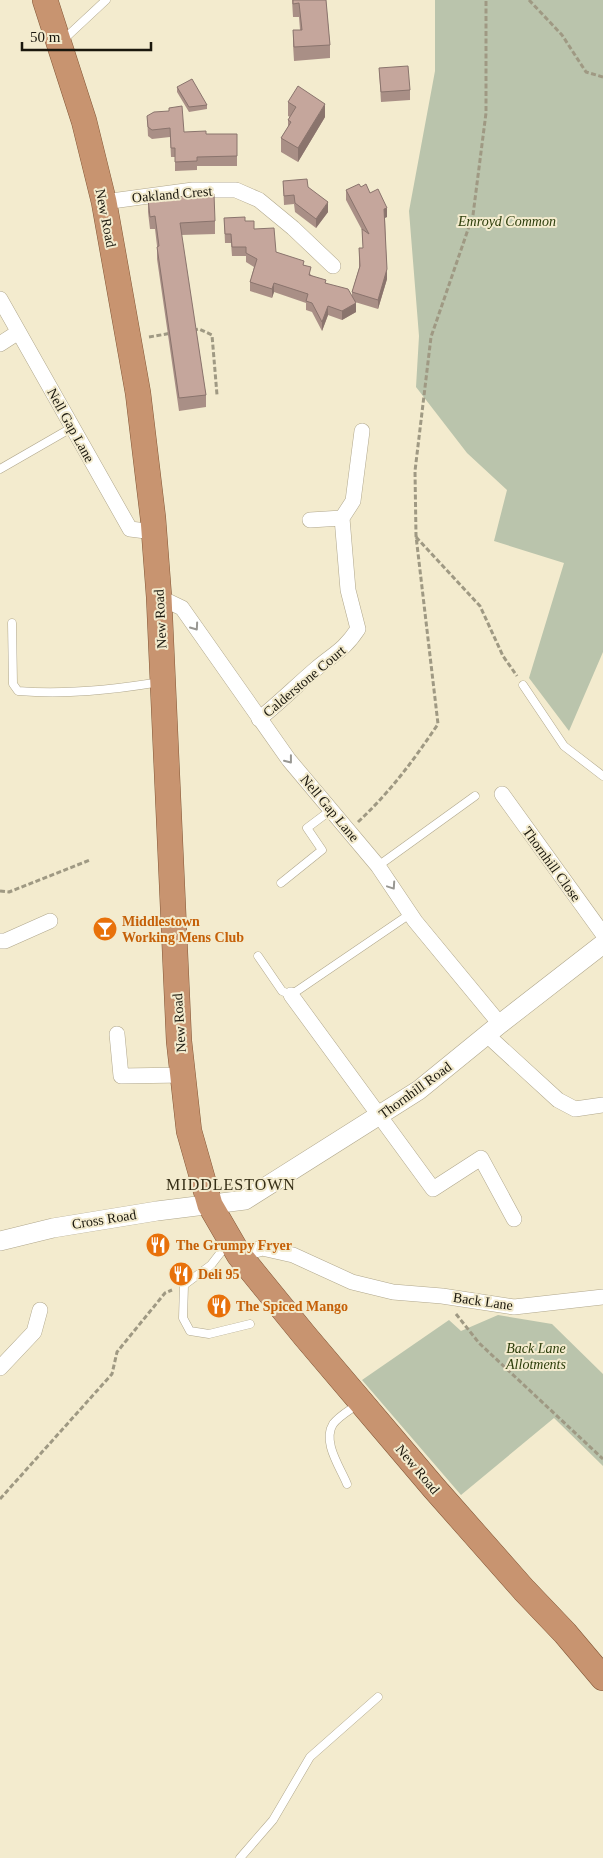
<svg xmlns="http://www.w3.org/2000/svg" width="603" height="1858" viewBox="0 0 603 1858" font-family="'Times New Roman',serif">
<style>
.green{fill:#bac4ac}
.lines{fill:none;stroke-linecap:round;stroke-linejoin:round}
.service-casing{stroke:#b0a78c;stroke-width:9}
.minor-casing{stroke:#b0a78c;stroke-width:16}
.tertiary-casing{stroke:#b0a78c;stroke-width:20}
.trunk-casing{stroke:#835737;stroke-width:26}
.path{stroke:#9f9983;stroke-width:3;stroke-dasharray:5 2.5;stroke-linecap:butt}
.service{stroke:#fff;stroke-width:8}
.minor{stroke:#fff;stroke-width:15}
.tertiary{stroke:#fff;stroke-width:19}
.trunk{stroke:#c89470;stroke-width:25}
.wall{fill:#a98f86}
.shaded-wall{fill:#8a746d}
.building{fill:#c5a69c;stroke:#8a746d}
.oneway{stroke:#989792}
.labels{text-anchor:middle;stroke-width:4;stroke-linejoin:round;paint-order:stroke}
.street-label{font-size:14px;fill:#1a170d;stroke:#f3ebce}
.park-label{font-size:14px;font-style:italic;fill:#2d3e0b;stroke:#f3ebce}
.food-label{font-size:14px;font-weight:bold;fill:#c56008;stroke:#f3ebce;text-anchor:start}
.quarter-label{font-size:16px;letter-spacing:1px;fill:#352e16;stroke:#f3ebce}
</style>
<rect width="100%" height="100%" fill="#f3ebce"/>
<!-- green -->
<g class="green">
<path d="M 435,0 L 603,0 L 603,652 L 569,731 L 529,678 L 564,563 L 494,541 L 507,490 L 467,453 L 416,387 L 419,336 L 409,211 L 435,71 Z"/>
<path d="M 498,1315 L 552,1324 L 603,1374 L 603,1466 L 554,1418 L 461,1495 L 362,1380 L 449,1320 L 461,1331 Z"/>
</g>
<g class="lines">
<defs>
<g id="service">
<path d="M 62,41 L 106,0"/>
<path d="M 0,469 L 73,427"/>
<path d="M 12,623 L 13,684 L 18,691 C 66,695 112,690 160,682"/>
<path d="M 523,685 L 564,746 L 603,776"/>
<path d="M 378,866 L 475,796"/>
<path d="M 281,883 L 322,850 L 307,828 L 331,810"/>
<path d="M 258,956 L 282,991 L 291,995 L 410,914"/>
<path d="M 228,1243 L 211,1265 L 184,1285 L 183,1318 L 190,1331 L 209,1334 L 250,1324"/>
<path d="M 347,1484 C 340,1467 322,1442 333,1424 C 339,1416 350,1410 358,1404"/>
<path d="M 240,1858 L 273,1820 L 310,1757 L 378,1697"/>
</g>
<g id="minor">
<path d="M 104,202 L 193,190 L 236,190 L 259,200 L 293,228 L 333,266"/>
<path d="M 0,299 L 130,529 L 154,532"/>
<path d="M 0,344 L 17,333"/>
<path d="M 310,520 L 342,518"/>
<path d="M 159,597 L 182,608 L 289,760 L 378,866 L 415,921 L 500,1024"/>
<path d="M 259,719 C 279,703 297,685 317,668 C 335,653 344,650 358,629 L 348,590 L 342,518 L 353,501 L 362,431"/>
<path d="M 502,794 L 603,934"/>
<path d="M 0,941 L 5,941 L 50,921"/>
<path d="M 291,995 L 433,1189 L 481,1158 L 514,1219"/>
<path d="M 117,1034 L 121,1076 L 183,1075"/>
<path d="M 487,1035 L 558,1100 L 575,1109 L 603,1105"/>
<path d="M 239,1255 L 262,1248 L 293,1255 L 352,1282 L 393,1292 L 442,1296 L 514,1307 L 603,1297"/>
<path d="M 0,1368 L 34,1332 L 40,1310"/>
</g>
<path id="tertiary" d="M 0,1241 L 53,1228 L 157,1211 L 245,1200 L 419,1090 L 500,1024 L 603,944"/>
<path id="trunk" d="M 45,0 L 84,121 L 104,202 L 138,393 L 153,518 L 159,597 L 179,1041 L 189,1131 L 210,1205 L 239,1255 L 305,1336 L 434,1488 L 524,1590 L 565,1633 L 603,1678"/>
</defs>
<!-- service casing -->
<use href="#service" class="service-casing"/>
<!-- minor casing -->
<use href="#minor" class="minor-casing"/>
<!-- tertiary casing -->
<use href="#tertiary" class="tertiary-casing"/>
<!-- trunk casing -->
<use href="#trunk" class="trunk-casing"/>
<!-- path -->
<g class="path">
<path d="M 529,0 L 562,35 L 586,72 L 603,77"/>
<path d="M 193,330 L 199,329 L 212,335 L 217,395"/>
<path d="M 149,337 L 172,333"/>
<path d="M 416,537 L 480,606 L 503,656 L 517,676"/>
<path d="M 358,822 C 391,791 413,761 438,724 L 416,536 L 415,471 L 431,337 L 473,215 L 486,113 L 486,0"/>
<path d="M 0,891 L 9,892 L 90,860"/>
<path d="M 456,1314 L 479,1343 L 603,1459"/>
<path d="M 0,1499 L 112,1374 L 117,1352 L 165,1293 L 172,1290"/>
</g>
<!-- service -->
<use href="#service" class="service"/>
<!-- minor -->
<use href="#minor" class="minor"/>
<!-- tertiary -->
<use href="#tertiary" class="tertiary"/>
<!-- trunk -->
<use href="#trunk" class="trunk"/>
</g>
<!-- wall -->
<g class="wall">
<path d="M 292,0 L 326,0 L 330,45 L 330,58 L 294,61 L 293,44 L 293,30 L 300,30 L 299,17 L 293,17 Z"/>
<path d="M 379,68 L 410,90 L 410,100 L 381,102 Z"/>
<path d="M 177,87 L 207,105 L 207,109 L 189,112 L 177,92 Z"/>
<path d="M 288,102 L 325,117 L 298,162 L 281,152 L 281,138 L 288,127 L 288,120 L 290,117 L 288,116 Z"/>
<path d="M 147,116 L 184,132 L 206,134 L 237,134 L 237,166 L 197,166 L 197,170 L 175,171 L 175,157 L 171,157 L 170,137 L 152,139 L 148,136 Z"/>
<path d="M 283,181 L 308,187 L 328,212 L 316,228 L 295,212 L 294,204 L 284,205 Z"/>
<path d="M 361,187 L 370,193 L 387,217 L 385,218 L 387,279 L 378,309 L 355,302 L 356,312 L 342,320 L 328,315 L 322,331 L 312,312 L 306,310 L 306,303 L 274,292 L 272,298 L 250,291 L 250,282 L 254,267 L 246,262 L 246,256 L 232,256 L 231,243 L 225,243 L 224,218 L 245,221 L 254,229 L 276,252 L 304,265 L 311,275 L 352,297 L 352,292 L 359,268 L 359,248 L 363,248 L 362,230 L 346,200 L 346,190 Z"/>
<path d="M 148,199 L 215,221 L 215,234 L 181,235 L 206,395 L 206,407 L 179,411 L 157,259 L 157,246 L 155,229 L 150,229 L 148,212 Z"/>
</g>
<!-- shaded-wall -->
<g class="shaded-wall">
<path d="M 325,104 L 325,117 L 298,162 L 298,148 Z"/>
<path d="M 328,202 L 328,212 L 316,228 L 316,219 Z"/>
<path d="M 387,208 L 387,217 L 384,218 L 384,209 Z"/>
<path d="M 387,269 L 387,279 L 378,309 L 378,300 Z"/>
<path d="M 274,283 L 274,292 L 272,298 L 272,289 Z"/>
<path d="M 356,303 L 356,312 L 342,320 L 342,311 Z"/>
<path d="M 328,306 L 328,315 L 322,331 L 322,322 Z"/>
</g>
<!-- building -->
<g class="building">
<path d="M 293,0 L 326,0 L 330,45 L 294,47 L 293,30 L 302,30 L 299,3 L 293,4 Z"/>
<path d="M 408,66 L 410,90 L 381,92 L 379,68 Z"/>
<path d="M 192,79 L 207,105 L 189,107 L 177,87 Z"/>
<path d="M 298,86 L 325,104 L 298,148 L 281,138 L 291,122 L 288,120 L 296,107 L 288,102 Z"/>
<path d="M 182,106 L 184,132 L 206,131 L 206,134 L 237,134 L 237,156 L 197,157 L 197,161 L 175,162 L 175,148 L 171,148 L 170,128 L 152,130 L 148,127 L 147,116 L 154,112 L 169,111 L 169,108 Z"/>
<path d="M 307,179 L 308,187 L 328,202 L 316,219 L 295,203 L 294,195 L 284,196 L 283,181 Z"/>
<path d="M 359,184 L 361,187 L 366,184 L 370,193 L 378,189 L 387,208 L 384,209 L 387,269 L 378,300 L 352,292 L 360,266 L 359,248 L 363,248 L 362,229 L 369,234 L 346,190 Z"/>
<path d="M 214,194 L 215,221 L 180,223 L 206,395 L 179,398 L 157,247 L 159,246 L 155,216 L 150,217 L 148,199 Z"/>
<path d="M 245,217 L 245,221 L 254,221 L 254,229 L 274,228 L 276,252 L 304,261 L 303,265 L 311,267 L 309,275 L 326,280 L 325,283 L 348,289 L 356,303 L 342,311 L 328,306 L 322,322 L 312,303 L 306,301 L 308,294 L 274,283 L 272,289 L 250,282 L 257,259 L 246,253 L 246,247 L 232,247 L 231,234 L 225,234 L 224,218 Z"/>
</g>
<!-- one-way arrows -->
<defs><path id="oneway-chevron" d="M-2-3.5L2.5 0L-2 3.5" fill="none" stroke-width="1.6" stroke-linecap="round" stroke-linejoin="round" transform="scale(1.25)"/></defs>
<g class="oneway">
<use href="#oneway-chevron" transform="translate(195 627) rotate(55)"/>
<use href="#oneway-chevron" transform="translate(289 760) rotate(52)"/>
<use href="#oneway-chevron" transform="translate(392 886) rotate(56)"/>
</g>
<!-- icons -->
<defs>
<symbol id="bar-disc" viewBox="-11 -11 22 22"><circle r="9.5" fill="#e8710a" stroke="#f3ebce"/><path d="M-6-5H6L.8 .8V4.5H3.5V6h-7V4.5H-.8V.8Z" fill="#fff"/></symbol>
<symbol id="restaurant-disc" viewBox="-11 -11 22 22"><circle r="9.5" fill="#e8710a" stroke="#f3ebce"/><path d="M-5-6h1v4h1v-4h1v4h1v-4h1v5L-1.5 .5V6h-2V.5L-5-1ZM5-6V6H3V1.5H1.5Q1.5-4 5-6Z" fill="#fff"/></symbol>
</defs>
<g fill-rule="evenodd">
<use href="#bar-disc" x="91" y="915" width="28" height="28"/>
<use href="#restaurant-disc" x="144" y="1231" width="28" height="28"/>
<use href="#restaurant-disc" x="167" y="1260" width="28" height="28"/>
<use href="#restaurant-disc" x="205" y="1292" width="28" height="28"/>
</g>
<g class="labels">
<!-- street labels -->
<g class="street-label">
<text transform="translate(172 194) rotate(-5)" y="5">Oakland Crest</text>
<text transform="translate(106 218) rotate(79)" y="5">New Road</text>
<text transform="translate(71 425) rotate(61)" y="5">Nell Gap Lane</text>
<text transform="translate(160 619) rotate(-93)" y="5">New Road</text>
<text transform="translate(304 681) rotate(-40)" y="5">Calderstone Court</text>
<text transform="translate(330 808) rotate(50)" y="5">Nell Gap Lane</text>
<text transform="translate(552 864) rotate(54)" y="5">Thornhill Close</text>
<text transform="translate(179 1023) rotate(-94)" y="5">New Road</text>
<text transform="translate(415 1090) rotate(-36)" y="5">Thornhill Road</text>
<text transform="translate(104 1219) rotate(-9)" y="5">Cross Road</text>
<text transform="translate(483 1301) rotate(8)" y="5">Back Lane</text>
<text transform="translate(418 1469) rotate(50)" y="5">New Road</text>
</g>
<!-- park labels -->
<g class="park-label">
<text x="507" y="226">Emroyd Common</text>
<text x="536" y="1353">Back Lane<tspan x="536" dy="16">Allotments</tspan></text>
</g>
<!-- food labels -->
<g class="food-label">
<text x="122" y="926">Middlestown<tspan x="122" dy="16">Working Mens Club</tspan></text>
<text x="176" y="1250">The Grumpy Fryer</text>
<text x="198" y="1279">Deli 95</text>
<text x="236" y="1311">The Spiced Mango</text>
</g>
<!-- quarter labels -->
<g class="quarter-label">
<text x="231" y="1190">MIDDLESTOWN</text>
</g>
</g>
<!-- scale -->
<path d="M22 42v8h129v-8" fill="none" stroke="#1a170d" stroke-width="2.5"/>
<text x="30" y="42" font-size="15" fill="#1a170d" stroke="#f3ebce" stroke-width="4" paint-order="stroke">50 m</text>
</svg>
